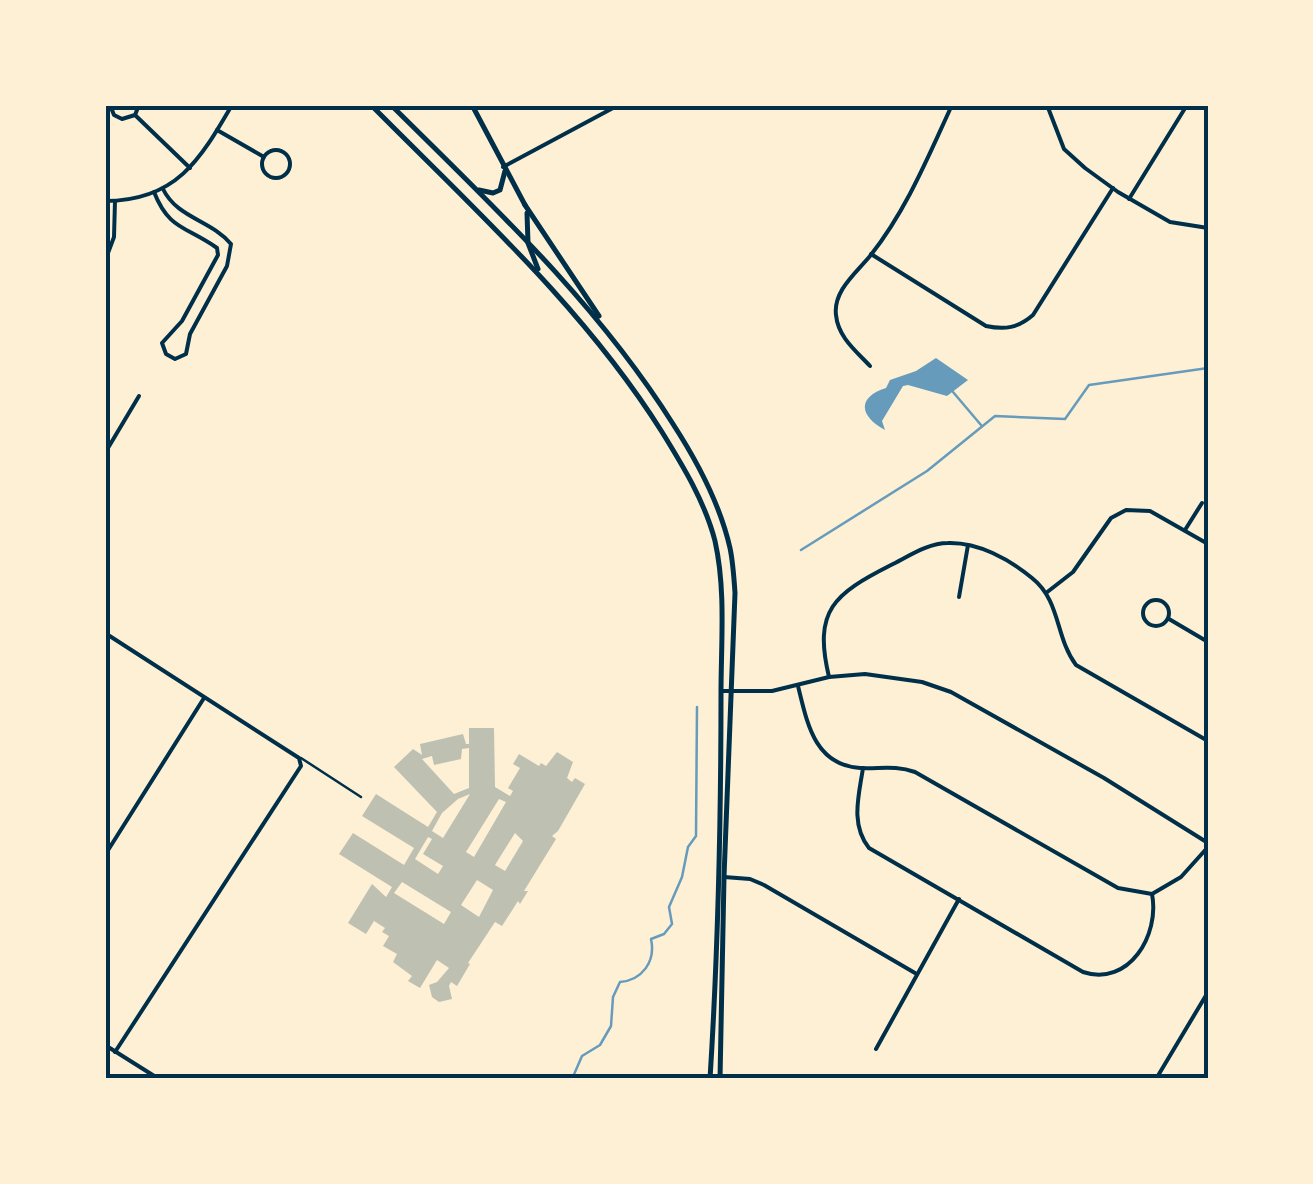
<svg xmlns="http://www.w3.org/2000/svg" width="1313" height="1184" viewBox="0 0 1313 1184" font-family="'Source Serif 4',serif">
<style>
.water{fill:#669bbc}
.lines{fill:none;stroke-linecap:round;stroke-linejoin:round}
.stream{stroke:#669bbc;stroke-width:2.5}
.building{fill:#bec0b2;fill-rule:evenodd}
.service{stroke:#003049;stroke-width:2.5}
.minor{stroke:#003049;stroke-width:4}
.tertiary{stroke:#003049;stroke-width:5}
.secondary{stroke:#003049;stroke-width:5}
.neatline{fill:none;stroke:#003049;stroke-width:4}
</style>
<rect width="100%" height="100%" fill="#fdf0d5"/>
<!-- water -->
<path class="water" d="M 936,358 L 968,380 L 947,396 L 908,385 L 903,386 L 882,421 L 885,430 C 859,416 857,397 886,388 L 890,380 L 916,371 Z"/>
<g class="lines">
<!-- stream -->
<g class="stream">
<path d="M 953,392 L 981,425"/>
<path d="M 801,550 L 927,471 L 995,416 L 1065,419 L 1089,385 L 1208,368"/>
<path d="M 572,1079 L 582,1056 L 600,1045 L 611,1026 L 613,997 L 620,982 C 642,980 656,962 651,939 L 664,934 L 672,924 L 669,907 L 682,877 L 688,847 L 696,836 L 697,707"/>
</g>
</g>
<!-- building -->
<path class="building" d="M 469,728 L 494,728 L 495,787 L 510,796 L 513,791 L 508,788 L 520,768 L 513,764 L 519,754 L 539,766 L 541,763 L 546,766 L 557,752 L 573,762 L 567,778 L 572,782 L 575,778 L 585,784 L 558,831 L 552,836 L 556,839 L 524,891 L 528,891 L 520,904 L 518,901 L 502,926 L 495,922 L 468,963 L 470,964 L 457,986 L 451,982 L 449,986 L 452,999 L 439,1002 L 432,997 L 429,985 L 437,982 L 449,968 L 437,960 L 420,988 L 408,981 L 412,976 L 393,962 L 397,954 L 383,946 L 389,936 L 382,932 L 385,928 L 374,921 L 366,934 L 348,923 L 372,884 L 386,897 L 392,887 L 339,854 L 353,833 L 404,865 L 414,848 L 362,816 L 376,794 L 428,827 L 437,812 L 394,767 L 413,749 L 422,755 L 420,744 L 463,734 L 466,744 L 469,744 ZM 469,748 L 469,788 L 454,794 L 422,759 L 432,756 L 434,765 L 461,759 L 462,749 ZM 470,794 L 443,838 L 432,831 L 442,813 L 458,799 ZM 499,799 L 506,802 L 474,857 L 466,852 ZM 515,833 L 523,841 L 505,871 L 495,865 ZM 428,837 L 432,839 L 423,854 L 443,866 L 438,874 L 415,859 ZM 477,880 L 493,890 L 479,917 L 461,905 ZM 402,882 L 451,912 L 444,924 L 394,893 Z"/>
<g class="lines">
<!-- service -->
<path class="service" d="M 301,758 L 361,797"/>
<!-- minor -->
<g class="minor">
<path d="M 110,105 L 114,115 L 122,119 L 135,115 L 139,105"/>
<path d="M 1047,105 L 1064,149 L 1085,168 L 1118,192 L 1170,222 L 1208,228"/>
<path d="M 135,115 L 190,168"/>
<path d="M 217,130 L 264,157"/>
<circle cx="276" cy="164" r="14"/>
<path d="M 503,167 L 613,108"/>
<path d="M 154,192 C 169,230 186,226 217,248 L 218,255 L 182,321 L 162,343 L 166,354 L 175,359 L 186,354 L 190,334 L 227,266 L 231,244 C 211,220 177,218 163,189"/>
<path d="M 1129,199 L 1187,105"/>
<path d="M 105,201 C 176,201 200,160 232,105"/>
<path d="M 871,254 L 986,326 C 1005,330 1018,328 1033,315 L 1113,188"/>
<path d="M 105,261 L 114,237 L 115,201"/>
<path d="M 870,366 C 856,351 838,337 836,315 C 833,291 856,273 870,256 C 906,211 928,157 952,105"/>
<path d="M 105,453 L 139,396"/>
<path d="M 1185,530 L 1202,503"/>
<path d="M 1046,593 L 1073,572 L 1111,518 L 1126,510 L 1150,511 L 1208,544"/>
<path d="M 959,597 L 968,545"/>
<circle cx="1156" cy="613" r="13"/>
<path d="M 1169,619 L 1208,642"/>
<path d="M 105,633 L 299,758 L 301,766 L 115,1052"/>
<path d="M 829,677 C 813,610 834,594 891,565 C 909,556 928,543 948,543 C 978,542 1009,559 1032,578 C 1061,601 1055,637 1076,665 L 1208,741"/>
<path d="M 798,686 C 807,722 814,765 860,768 C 880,769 895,765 915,772 L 1118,888 L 1152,894 L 1181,877 L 1208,847"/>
<path d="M 721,691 L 772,691 L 829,677 L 865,674 L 922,682 L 951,692 L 1104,778 L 1208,843"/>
<path d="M 863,768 C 859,795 850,824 869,848 L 1083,972 C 1129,987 1160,935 1152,894"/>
<path d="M 105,855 L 204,698"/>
<path d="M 724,877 L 750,879 L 764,885 L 915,973"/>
<path d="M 105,1045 L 159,1079"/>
<path d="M 876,1049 L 959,899"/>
<path d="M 1156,1079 L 1208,992"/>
</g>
<!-- tertiary -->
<path class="tertiary" d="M 472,105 L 525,205"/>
<!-- secondary -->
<g class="secondary">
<path d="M 371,105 C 474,209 584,308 662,432 C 683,466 705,502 715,541 C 726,590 721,643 721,693 C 721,821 718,951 710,1079"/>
<path d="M 391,105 C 492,205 597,303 673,424 C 697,461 720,504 730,548 C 733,562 734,578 735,593 L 724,877 L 720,1079"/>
<path d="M 479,190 L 493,193 L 500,190 L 505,171"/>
<path d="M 525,205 L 599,316"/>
<path d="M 527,213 L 528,243 L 538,269"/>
</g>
</g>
<!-- border -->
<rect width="1313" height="1184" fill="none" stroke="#fdf0d5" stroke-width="215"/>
<rect x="108" y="108" width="1098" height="968" class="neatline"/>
</svg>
